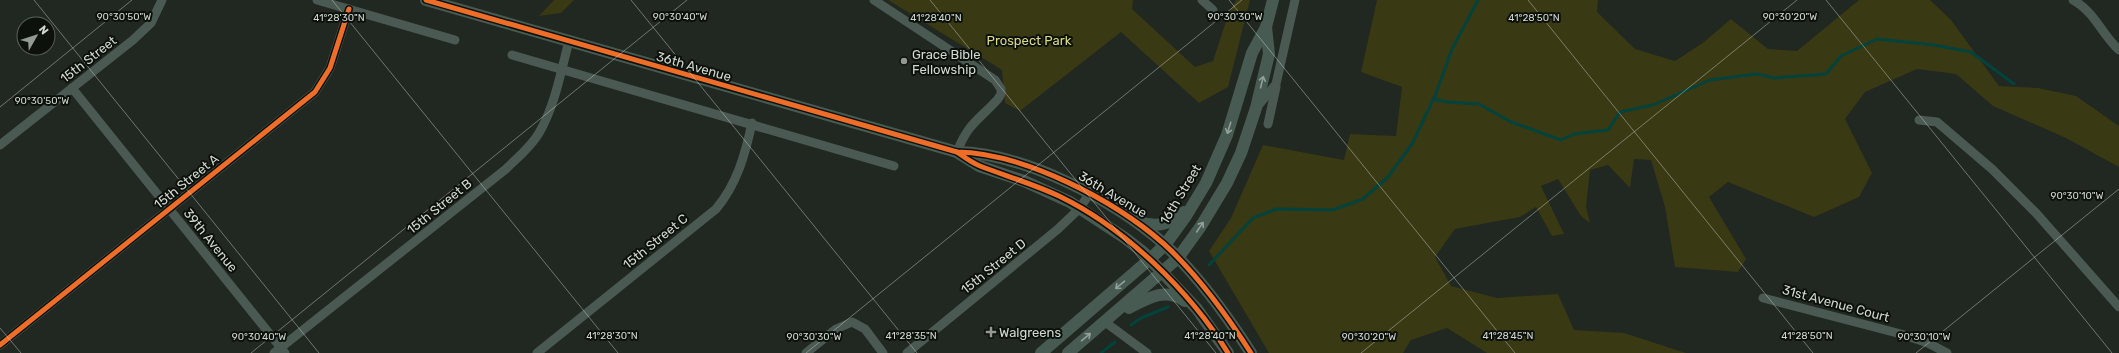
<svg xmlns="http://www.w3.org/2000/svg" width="2119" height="353" viewBox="0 0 2119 353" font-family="Rubik,sans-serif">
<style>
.green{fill:#393913}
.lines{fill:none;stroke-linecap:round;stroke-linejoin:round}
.stream{stroke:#03433c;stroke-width:3}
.street{stroke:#4a5952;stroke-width:9}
.secondary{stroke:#475b52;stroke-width:12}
.cycleway-casing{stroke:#0c110c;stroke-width:8}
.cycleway{stroke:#ee6e29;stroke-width:5}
.oneway{stroke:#93a098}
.ticks{fill:none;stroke:#d1d8d1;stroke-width:1;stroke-opacity:0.45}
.poi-dot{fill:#939a93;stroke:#0c110c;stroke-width:1.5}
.labels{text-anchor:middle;stroke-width:4;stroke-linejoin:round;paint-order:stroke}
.park-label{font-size:13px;fill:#dbd983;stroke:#0c110c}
.poi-label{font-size:13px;fill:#d1d8d1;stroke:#0c110c;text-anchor:start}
.street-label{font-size:13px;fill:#d1d8d1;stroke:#0c110c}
.ticks-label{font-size:10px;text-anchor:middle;fill:#d1d8d1;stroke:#0c110c;stroke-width:4;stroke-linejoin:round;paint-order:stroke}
</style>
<rect width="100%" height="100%" fill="#212721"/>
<!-- green -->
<g class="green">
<path d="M 554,0 L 574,0 L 561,13 L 539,16 Z"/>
<path d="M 888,0 L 1133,0 L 1132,9 L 1195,67 L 1213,61 L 1228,15 L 1236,0 L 1250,0 L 1228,87 L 1199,103 L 1121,32 L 1020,111 L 1005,103 L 1002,70 Z"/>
<path d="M 1377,0 L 1598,0 L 1597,12 L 1635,49 L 1675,61 L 1704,42 L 1731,19 L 1768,49 L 1797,51 L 1859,0 L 1930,0 L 1951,20 L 1999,86 L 2038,88 L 2076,96 L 2119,126 L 2119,167 L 2066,138 L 1993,106 L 1956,74 L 1917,69 L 1865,92 L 1845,119 L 1872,173 L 1859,197 L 1814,217 L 1728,182 L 1709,197 L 1746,259 L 1738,272 L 1675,267 L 1665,207 L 1651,160 L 1634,159 L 1630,188 L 1608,165 L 1590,170 L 1586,207 L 1590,223 L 1581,216 L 1558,179 L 1541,186 L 1564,234 L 1552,236 L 1536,207 L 1520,217 L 1455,229 L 1435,257 L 1451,286 L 1497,298 L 1558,294 L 1574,330 L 1624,333 L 1686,353 L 1487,353 L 1447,328 L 1411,340 L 1403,353 L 1269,353 L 1209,251 L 1231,218 L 1263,145 L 1344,160 L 1350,134 L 1396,136 L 1402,87 L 1361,72 Z"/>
</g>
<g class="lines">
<!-- stream -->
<g class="stream">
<path d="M 1434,99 L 1448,102 L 1479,104 L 1511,122 L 1561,140 L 1574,134 L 1608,130 L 1620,112 L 1653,105 L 1710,80 L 1756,74 L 1775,78 L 1826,74 L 1841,56 L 1877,39 L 1934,45 L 1971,52 L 2014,84"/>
<path d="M 1209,265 L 1253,218 L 1276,209 L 1333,210 L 1363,199 L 1388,177 L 1412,144 L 1435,96 L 1452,49 L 1478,0"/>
<path d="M 1131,325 L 1141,318 L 1168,307"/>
<path d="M 1101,353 L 1115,342"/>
</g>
<!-- street -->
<g class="street">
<path d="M 317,0 L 455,40"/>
<path d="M 874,0 L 995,80 L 1001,89 L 1001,94 L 998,99 C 979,120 968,123 957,152"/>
<path d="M 1202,0 L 1213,10"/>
<path d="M 2073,0 C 2095,12 2102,35 2119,50"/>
<path d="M 512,55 L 894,166"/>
<path d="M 72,88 L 285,353"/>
<path d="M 1257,107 L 1276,84 L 1295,0"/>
<path d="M 1919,120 L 1937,122 L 1992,169 L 2036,213 L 2119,307"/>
<path d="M 1268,124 L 1276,87"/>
<path d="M 0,145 L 133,40 L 151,23 L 162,0"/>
<path d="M 1763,298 L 1901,334 L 1928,343 L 1947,353"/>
<path d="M 1105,322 L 1147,353"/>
<path d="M 0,345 L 315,92 L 330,68 L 349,9"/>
<path d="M 274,353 L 506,169 C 517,158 531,147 539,133 C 555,106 561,71 569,41"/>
<path d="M 537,353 L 716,209 C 737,184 745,155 752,123"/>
<path d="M 806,353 L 836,329 L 852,322 L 865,329 L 883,353"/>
<path d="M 907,353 L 1058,229 L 1080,208 L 1089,194"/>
</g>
<!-- secondary -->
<g class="secondary">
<path d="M 426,0 L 957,152 C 1024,153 1114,200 1164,244 C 1198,275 1226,314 1251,353"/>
<path d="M 958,153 L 979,166 L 1024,181 L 1070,202 L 1125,238 L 1143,252 L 1197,309 L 1228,353"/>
<path d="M 1138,222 C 1156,227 1169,226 1184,212"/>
<path d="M 1129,308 C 1148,298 1165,287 1185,301"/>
<path d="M 1041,353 L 1150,259 L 1165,245 L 1186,216 L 1206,183 L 1227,135 L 1252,53 L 1266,27 L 1273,0"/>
<path d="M 1068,353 L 1178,258 L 1201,226 L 1227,183 L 1241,153 L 1256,108 L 1269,54 L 1266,27"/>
</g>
<defs>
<g id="cycleway">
<path d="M 426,0 L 957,152 C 1024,153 1114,200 1164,244 C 1198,275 1226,314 1251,353"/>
<path d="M 957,152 C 964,157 972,163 980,166 C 1006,176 1033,184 1059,196 C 1125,228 1190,291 1228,353"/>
<path d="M 0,345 L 315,92 L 330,68 L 349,9"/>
</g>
</defs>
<!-- cycleway casing -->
<use href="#cycleway" class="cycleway-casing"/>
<!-- cycleway -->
<use href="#cycleway" class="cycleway"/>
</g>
<!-- one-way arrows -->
<defs><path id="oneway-shaft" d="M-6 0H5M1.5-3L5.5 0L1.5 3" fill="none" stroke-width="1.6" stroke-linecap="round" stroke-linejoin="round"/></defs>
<g class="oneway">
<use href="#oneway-shaft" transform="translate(1262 82) rotate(-76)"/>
<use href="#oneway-shaft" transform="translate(1229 128) rotate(107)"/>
<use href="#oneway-shaft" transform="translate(1200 227) rotate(-56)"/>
<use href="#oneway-shaft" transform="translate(1120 285) rotate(140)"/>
<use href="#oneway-shaft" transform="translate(1086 337) rotate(-40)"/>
</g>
<!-- ticks -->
<path class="ticks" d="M 34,0 L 319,353M 332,0 L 618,353M 631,0 L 917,353M 930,0 L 1216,353M 1229,0 L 1515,353M 1528,0 L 1813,353M 1826,0 L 2112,353M 0,107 L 132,0M 0,328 L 21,353M 251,353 L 687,0M 806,353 L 1242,0M 1361,353 L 1797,0M 1916,353 L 2119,189"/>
<!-- markers -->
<g class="poi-dot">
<circle cx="904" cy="61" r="4"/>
<path d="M989 326h4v4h4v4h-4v4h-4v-4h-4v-4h4z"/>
</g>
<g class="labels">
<!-- park labels -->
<g class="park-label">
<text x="1029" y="45">Prospect Park</text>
</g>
<!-- poi labels -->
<g class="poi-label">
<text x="912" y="59">Grace Bible<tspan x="912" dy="15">Fellowship</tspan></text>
<text x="999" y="337">Walgreens</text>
</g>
<!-- street labels -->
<g class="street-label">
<text transform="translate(88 59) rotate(-38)" y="5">15th Street</text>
<text transform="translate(694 66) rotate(16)" y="5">36th Avenue</text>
<text transform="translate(186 181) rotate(-39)" y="5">15th Street A</text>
<text transform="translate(1113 194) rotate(31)" y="5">36th Avenue</text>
<text transform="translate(1180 194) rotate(-59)" y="5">16th Street</text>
<text transform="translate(439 206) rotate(-39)" y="5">15th Street B</text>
<text transform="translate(211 240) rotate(51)" y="5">39th Avenue</text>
<text transform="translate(655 241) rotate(-39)" y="5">15th Street C</text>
<text transform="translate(993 266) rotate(-39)" y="5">15th Street D</text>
<text transform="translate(1836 303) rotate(15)" y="5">31st Avenue Court</text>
</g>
</g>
<g class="ticks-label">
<text x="680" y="20">90°30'40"W</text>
<text x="1235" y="20">90°30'30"W</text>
<text x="1790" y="20">90°30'20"W</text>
<text x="124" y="20">90°30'50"W</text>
<text x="339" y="21">41°28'30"N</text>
<text x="936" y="21">41°28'40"N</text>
<text x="1534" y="21">41°28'50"N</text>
<text x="42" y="104">90°30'50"W</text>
<text x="2077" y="199">90°30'10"W</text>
<text x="612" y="339">41°28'30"N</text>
<text x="911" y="339">41°28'35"N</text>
<text x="1210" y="339">41°28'40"N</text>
<text x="1508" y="339">41°28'45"N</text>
<text x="1807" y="339">41°28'50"N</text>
<text x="259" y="340">90°30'40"W</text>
<text x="814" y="340">90°30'30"W</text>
<text x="1369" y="340">90°30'20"W</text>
<text x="1924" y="340">90°30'10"W</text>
</g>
<!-- north arrow -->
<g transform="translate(36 36) rotate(51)"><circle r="19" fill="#0c110c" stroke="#5b615b"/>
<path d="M0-3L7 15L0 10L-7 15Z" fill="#939a93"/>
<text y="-6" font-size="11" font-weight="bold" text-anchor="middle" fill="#d1d8d1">N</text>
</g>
</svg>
